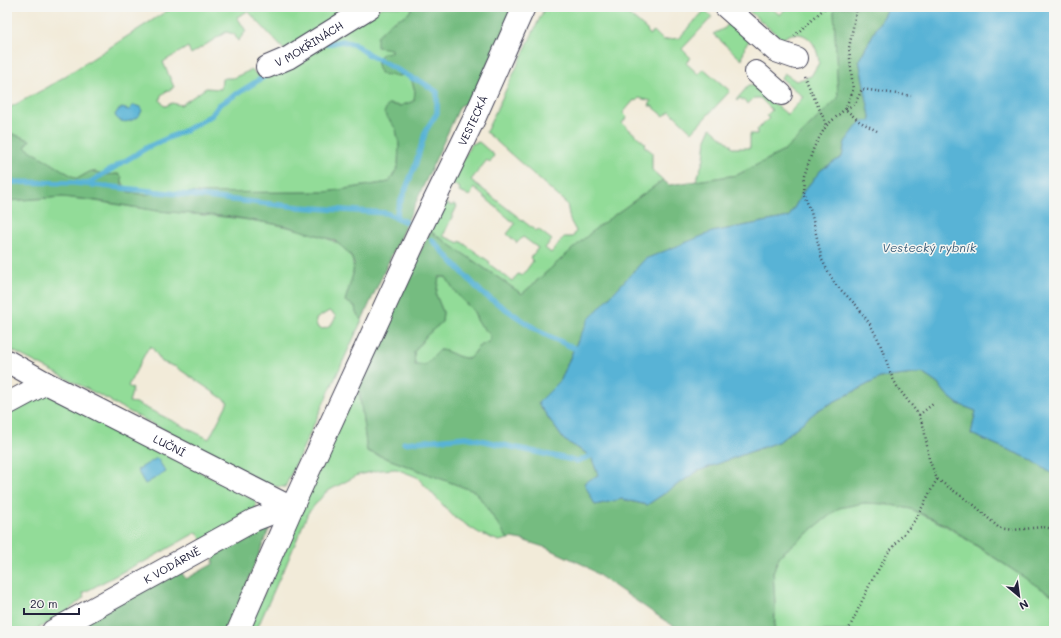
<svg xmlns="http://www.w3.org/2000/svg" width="1061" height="638" viewBox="0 0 1061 638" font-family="Mali,sans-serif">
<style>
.green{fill:#92dc98;stroke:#5a7f6a;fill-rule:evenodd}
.forest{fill:#75bc80;stroke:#4c6f5e;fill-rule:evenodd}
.water{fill:#58b3d6;stroke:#3d6a88}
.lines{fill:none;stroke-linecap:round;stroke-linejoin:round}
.stream{stroke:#58b3d6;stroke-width:5.5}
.minor-casing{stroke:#414053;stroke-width:24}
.path{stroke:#414053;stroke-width:2.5;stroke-dasharray:1 3;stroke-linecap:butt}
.minor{stroke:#fff;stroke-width:22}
.labels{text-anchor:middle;stroke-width:3;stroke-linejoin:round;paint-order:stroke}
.street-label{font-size:11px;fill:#22223b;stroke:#f6f6f2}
.water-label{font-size:12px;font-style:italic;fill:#385c79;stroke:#f6f6f2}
</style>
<rect width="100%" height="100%" fill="#f6f6f2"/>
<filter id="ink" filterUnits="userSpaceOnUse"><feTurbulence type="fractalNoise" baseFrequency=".025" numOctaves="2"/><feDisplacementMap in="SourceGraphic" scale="8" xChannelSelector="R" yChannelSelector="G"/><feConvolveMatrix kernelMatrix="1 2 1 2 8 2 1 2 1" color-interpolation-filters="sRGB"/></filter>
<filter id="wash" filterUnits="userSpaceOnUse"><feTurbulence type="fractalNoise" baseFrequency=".012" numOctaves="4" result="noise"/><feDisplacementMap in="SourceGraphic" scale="16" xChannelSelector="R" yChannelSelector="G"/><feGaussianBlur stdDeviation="0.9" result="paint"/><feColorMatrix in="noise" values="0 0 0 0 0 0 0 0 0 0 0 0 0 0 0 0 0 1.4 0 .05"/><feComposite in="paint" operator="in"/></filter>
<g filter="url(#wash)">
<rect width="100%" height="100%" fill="#f2ebd9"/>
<!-- green -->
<g class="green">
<path d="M 173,7 L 359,7 L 287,53 L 248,11 L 237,17 L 246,31 L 238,41 L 234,34 L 226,32 L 191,54 L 188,47 L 163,62 L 174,87 L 161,95 L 160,100 L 164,106 L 166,106 L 172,103 L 181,105 L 206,88 L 221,89 L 222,79 L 225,78 L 233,78 L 251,70 L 261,77 L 299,59 L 382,7 L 413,7 L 408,14 L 405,15 L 391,49 L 392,52 L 383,53 L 395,76 L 410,75 L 415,91 L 414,101 L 400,106 L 388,104 L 385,112 L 396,129 L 399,144 L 398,167 L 389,182 L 326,192 L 153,193 L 145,195 L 128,192 L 118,174 L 107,175 L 91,171 L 77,179 L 24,147 L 27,145 L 30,140 L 7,132 L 7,109 L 48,87 Z"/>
<path d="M 545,7 L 634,7 L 628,14 L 647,30 L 649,35 L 654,31 L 663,40 L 679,38 L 705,10 L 712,17 L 682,49 L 691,58 L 686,63 L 698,74 L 704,69 L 730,91 L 692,132 L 670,111 L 664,116 L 652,106 L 649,106 L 651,101 L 639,98 L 636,101 L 634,100 L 623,113 L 627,117 L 622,123 L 646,144 L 644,146 L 652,152 L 652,170 L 663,180 L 595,229 L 522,294 L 430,231 L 443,202 L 452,206 L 453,204 L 457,206 L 443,236 L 459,243 L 460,241 L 490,262 L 489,264 L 512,281 L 518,274 L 522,276 L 533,261 L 530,258 L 538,248 L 523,237 L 517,243 L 507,234 L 515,224 L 474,188 L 470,196 L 459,192 L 460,188 L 455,185 L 450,185 L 471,144 L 479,142 L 494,155 L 490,163 L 487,160 L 471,180 L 536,231 L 538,229 L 552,240 L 545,248 L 551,253 L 564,237 L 573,237 L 576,231 L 570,220 L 567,204 L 486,132 Z"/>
<path d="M 748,7 L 770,7 L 780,15 L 787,7 L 837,7 L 834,10 L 838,98 L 784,151 L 737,175 L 696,181 L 704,159 L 706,139 L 711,128 L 731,145 L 732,148 L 750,148 L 750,134 L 757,134 L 757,130 L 769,118 L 766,116 L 772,110 L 760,98 L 754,98 L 748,104 L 740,98 L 737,101 L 736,100 L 749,85 L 752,85 L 788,115 L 803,97 L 781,78 L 784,73 L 796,81 L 811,76 L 819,63 C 818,49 811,32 793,34 C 790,34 785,37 782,39 L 749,11 Z"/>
<path d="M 729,23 L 750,40 L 745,46 L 742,60 L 713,34 L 725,28 Z"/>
<path d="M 63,197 C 96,200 127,207 159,211 C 210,216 261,218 310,233 C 325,238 340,241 349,254 C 359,267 349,287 345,301 L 355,306 L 356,313 L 362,320 L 285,487 L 270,486 L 111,402 L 111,401 L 7,348 L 7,201 ZM 329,311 L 333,313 L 336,317 C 332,325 327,331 318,328 L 316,323 L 316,319 ZM 151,346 L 162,362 L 176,367 L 228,402 L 209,439 L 136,403 L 129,402 L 133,389 L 128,386 L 147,350 Z"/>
<path d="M 439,277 L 446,277 L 456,293 L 474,312 L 478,322 L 490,335 L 490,341 L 478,347 L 470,358 C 457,359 452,351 440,350 L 425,365 L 415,365 L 414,352 L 427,335 L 442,322 L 443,312 L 436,295 Z"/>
<path d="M 358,382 L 367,451 L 476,492 L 508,539 L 499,541 L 479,533 L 454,517 L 417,477 L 396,469 L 380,470 L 358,475 L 326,492 L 308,513 L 284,570 L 283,570 L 256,631 L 247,631 Z"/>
<path d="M 43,390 L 256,501 L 256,508 L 203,541 L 197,532 L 142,563 L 141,562 L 83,593 L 84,597 L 62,616 L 33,631 L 7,631 L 7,411 Z"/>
<path d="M 864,503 L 886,504 L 911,509 L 946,526 L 1037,586 L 1054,596 L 1054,631 L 773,631 L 775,626 L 775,603 L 773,572 L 780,555 L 839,508 Z"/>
</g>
<!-- forest -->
<g class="forest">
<path d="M 413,7 L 420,7 L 423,8 L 425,7 L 515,7 L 469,105 L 464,104 L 460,106 L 362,320 L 356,313 L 355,306 L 345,301 L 353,274 L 354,263 L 350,254 L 334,240 L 286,226 L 233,217 L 158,211 L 91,200 L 62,197 L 7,201 L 7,132 L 30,140 L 25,147 L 77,179 L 91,171 L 107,175 L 118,174 L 122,177 L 122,184 L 128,192 L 145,195 L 153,193 L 326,192 L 389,182 L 398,167 L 399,144 L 396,129 L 384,113 L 388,104 L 400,106 L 414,101 L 415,91 L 410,75 L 395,76 L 381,74 L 377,67 L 378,59 L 383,53 L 391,52 L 391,49 L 377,47 L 377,36 L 392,22 L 408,14 Z"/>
<path d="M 837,7 L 888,7 L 859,60 L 871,121 L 845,142 L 842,157 L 821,170 L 803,192 L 789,217 L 712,232 L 574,348 L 561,380 L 538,403 L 564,440 L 591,456 L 598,475 L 595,505 L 622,499 L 647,505 L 698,471 L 780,441 L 818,410 L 880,378 L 922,373 L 938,384 L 948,396 L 958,404 L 976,411 L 971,434 L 1030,459 L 1054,475 L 1054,596 L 1037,586 L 946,525 L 911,509 L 886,504 L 864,503 L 839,508 L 780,555 L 773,572 L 775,603 L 774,631 L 682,631 L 664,620 L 584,565 L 547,548 L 522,540 L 511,538 L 508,539 L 476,492 L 367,451 L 358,382 L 430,231 L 522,294 L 595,229 L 663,180 L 669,185 L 737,175 L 784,151 L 838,98 L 834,10 ZM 439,277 L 446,277 L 456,293 L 474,312 L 478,322 L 490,335 L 490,341 L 478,347 L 470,358 C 457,359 452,351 440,350 L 425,365 L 415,365 L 414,352 L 427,335 L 442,322 L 443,312 L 436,295 Z"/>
<path d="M 272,522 L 228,631 L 57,631 L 179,569 L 186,579 L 213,564 L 215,547 Z"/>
</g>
<!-- water -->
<g class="water">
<path d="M 888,7 L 1054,7 L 1054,475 L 1030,459 L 971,434 L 976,411 L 958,404 L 948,396 L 938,384 L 922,373 L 880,378 L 818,410 L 780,441 L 698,471 L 647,505 L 622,499 L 595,505 L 584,483 L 598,475 L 591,456 L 564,440 L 538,403 L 561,380 L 574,348 L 589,319 L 645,259 L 712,232 L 789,217 L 803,192 L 821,170 L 842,157 L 845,142 L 861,121 L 871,121 L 859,60 Z"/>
<path d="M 134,105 L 140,107 L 142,111 C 137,121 120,127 115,115 L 118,110 L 122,108 L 129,110 Z"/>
<path d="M 157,458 L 166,472 L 145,484 L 137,470 Z"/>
</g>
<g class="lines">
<!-- stream -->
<g class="stream">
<path d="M 327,44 L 342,41 L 356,45 L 368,54 L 414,79 L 422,82 L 437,92 L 437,113 L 426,130 L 415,166 L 398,208 L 396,218"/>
<path d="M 7,182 L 75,183 L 299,207 L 386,213 L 406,222"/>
<path d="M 87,184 L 148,147 L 186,130 L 212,115 L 219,105 L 270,73"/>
<path d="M 432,240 L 482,293 L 540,332 L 574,348"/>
<path d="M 404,443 L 466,437 L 577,461 L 591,456"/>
</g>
</g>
</g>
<g filter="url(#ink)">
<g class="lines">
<defs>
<g id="minor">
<path d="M 726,7 L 776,51 L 796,58"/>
<path id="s1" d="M 267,67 L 288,58 L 370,7"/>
<path d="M 756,72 L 781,94"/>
<path id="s2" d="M 7,361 L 46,383 L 282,503 L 293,505"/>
<path d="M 7,404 L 46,383"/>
<path id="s3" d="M 53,631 L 254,520 L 293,505"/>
<path id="s4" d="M 238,631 L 293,505 L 419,232 L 474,119 L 524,7"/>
</g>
</defs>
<!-- minor casing -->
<use href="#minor" class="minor-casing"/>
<!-- path -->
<g class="path">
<path d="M 857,7 L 849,48 L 853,90 L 845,109 L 826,126 L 814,147 L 804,176 L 803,192 L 811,212 L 822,260 L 835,284 L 856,305 L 870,324 L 879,341 L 892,377 L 898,388 L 919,415 L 924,428 L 929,459 L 937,479 L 974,505 L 999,528 L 1013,530 L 1043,527 L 1054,529"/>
<path d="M 794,36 L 826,7"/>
<path d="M 804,76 L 824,119 L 826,126"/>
<path d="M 877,131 L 859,121 L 845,109 L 855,104 L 862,89 L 911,96"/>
<path d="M 919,415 L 933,404"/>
<path d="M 848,631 L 870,584 L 888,553 L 916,519 L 937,479"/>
</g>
<!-- minor -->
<use href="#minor" class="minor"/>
</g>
</g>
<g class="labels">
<!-- street labels -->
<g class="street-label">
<text dy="4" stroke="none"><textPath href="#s1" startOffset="48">V MOKŘINÁCH</textPath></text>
<text dy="4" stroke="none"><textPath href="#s4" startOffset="562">VESTECKÁ</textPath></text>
<text dy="4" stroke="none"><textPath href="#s2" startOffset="183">LUČNÍ</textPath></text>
<text dy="4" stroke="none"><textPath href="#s3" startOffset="136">K VODÁRNĚ</textPath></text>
</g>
<!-- water labels -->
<g class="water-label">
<text x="929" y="252">Vestecký rybník</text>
</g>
</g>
<!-- margin -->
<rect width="1061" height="638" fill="none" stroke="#f6f6f2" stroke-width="24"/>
<!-- north arrow -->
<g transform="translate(1019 596) rotate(151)" stroke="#f6f6f2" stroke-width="3" paint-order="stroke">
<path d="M0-3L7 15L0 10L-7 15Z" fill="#22223b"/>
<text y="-6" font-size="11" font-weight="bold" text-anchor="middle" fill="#22223b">N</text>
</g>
<!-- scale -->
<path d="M24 608v6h55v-6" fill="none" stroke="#22223b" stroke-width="2"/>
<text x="30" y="608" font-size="12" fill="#22223b" stroke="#f6f6f2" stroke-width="3" paint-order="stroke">20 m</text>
</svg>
